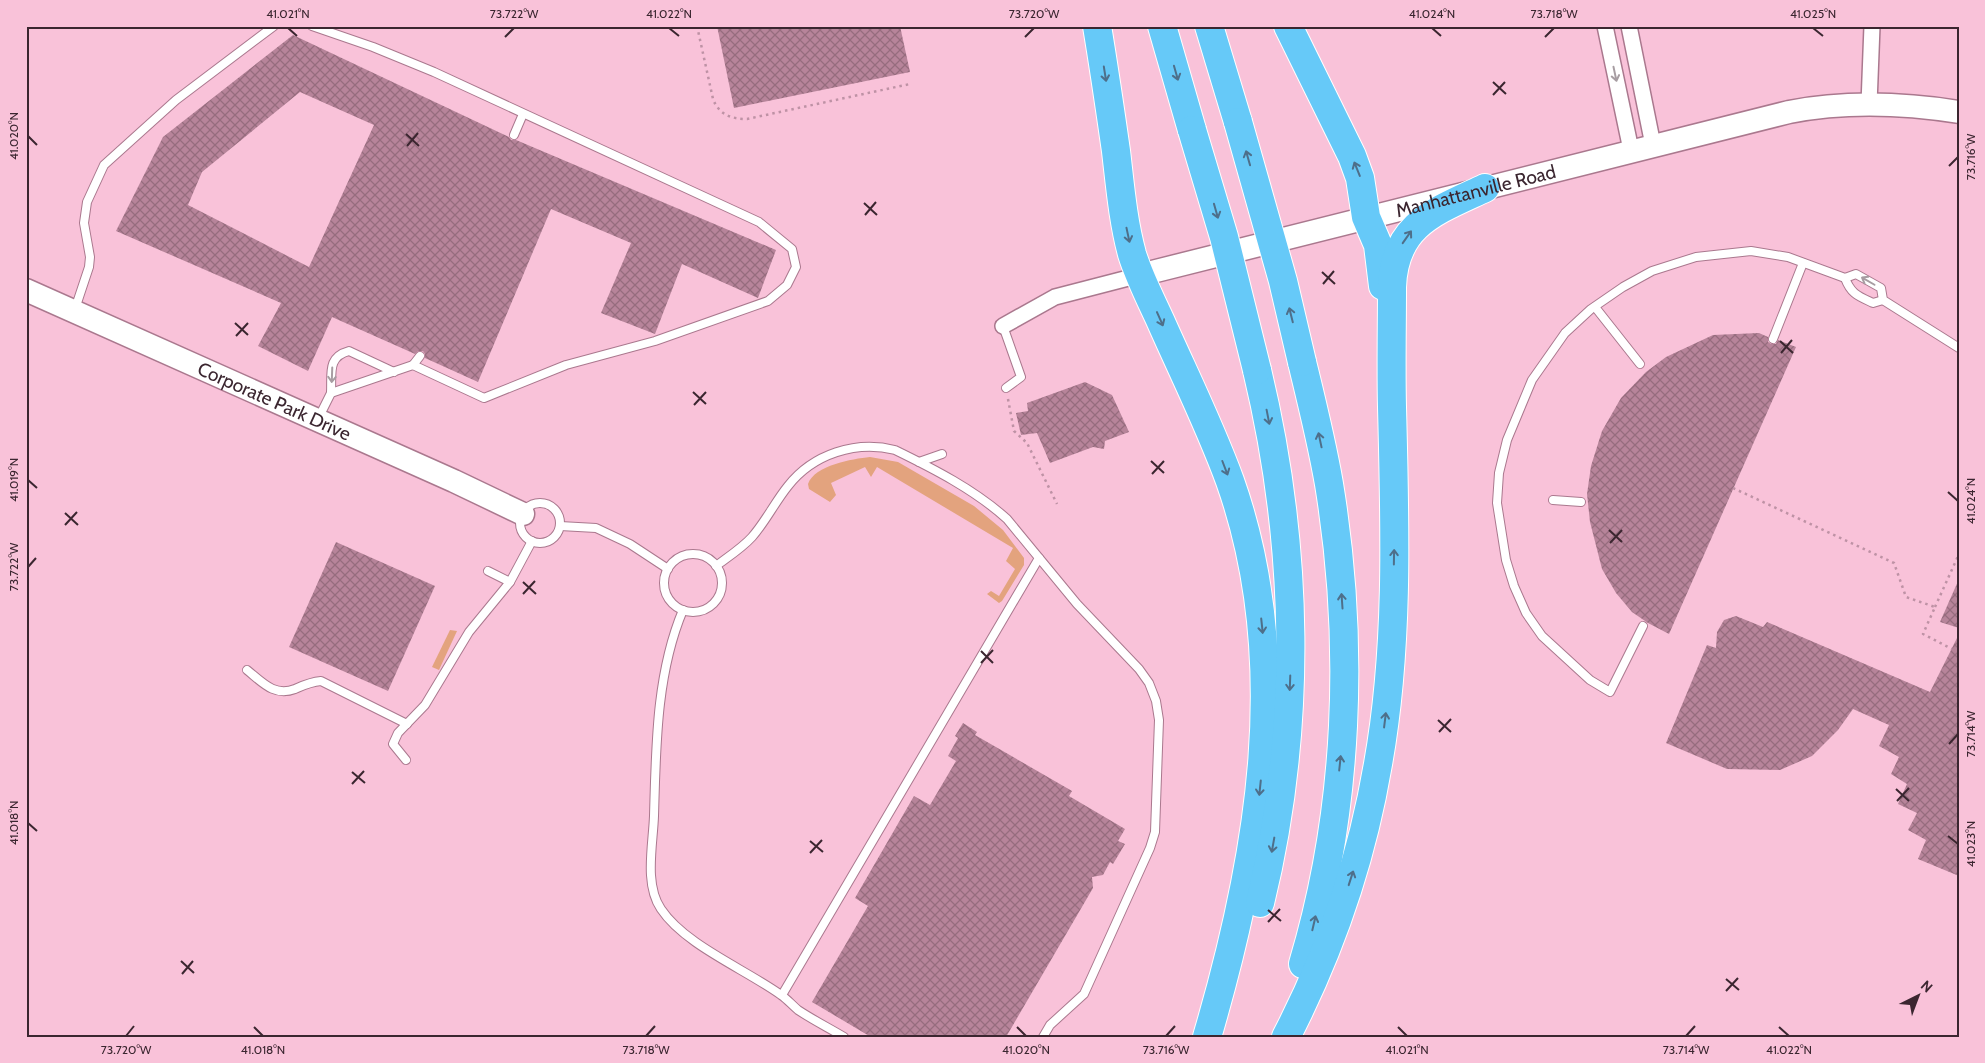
<svg xmlns="http://www.w3.org/2000/svg" width="1985" height="1063" viewBox="0 0 1985 1063" font-family="Cabin,sans-serif">
<style>
.grass{fill:#e3a37e}
.building{fill:url(#building-cross-hatch);fill-rule:evenodd}
.lines{fill:none;stroke-linecap:round;stroke-linejoin:round}
.lane-casing{stroke:#aa788e;stroke-width:10}
.street-casing{stroke:#aa788e;stroke-width:18}
.secondary-casing{stroke:#aa788e;stroke-width:25}
.highway-casing{stroke:#fff;stroke-width:30}
.path{stroke:#be92a5;stroke-width:2.5;stroke-dasharray:2.5 4;stroke-linecap:butt}
.lane{stroke:#fff;stroke-width:8}
.street{stroke:#fff;stroke-width:15}
.secondary{stroke:#fff;stroke-width:22}
.highway{stroke:#66c9f8;stroke-width:28}
.highway-bridge-casing{stroke:#fff;stroke-width:30;stroke-linecap:butt}
.highway-bridge{stroke:#66c9f8;stroke-width:28}
.oneway{stroke:#4e6f8a}
.oneway2{stroke:#a79da2}
.ticks{fill:none;stroke:#3b2630;stroke-width:2}
.labels{text-anchor:middle;stroke-width:4;stroke-linejoin:round;paint-order:stroke}
.street-label{font-size:19px;fill:#3b2630;stroke:#f9c2d9}
.neatline{fill:none;stroke:#3b2630;stroke-width:2}
.ticks-label{font-size:12px;text-anchor:middle;fill:#3b2630}
</style>
<defs>
<pattern id="building-cross-hatch" width="8" height="8" patternUnits="userSpaceOnUse" patternTransform="scale(1.25)"><rect width="8" height="8" fill="#b7849a"/><path d="M0 0l8 8M0 8l8-8" fill="none" stroke="#966c7e"/></pattern>
</defs>
<rect width="100%" height="100%" fill="#f9c2d9"/>
<!-- grass -->
<g class="grass">
<path d="M 870,457 L 898,462 L 974,506 L 1003,530 L 1024,558 L 1024,565 L 1002,601 L 999,603 L 987,594 L 991,591 L 999,596 L 1015,569 L 1006,561 L 1013,548 L 877,467 L 871,477 L 865,467 L 831,483 L 836,495 L 830,502 L 809,489 L 808,484 C 815,465 852,459 870,457 Z"/>
<path d="M 450,630 L 457,631 L 439,670 L 432,667 Z"/>
</g>
<!-- building -->
<g class="building">
<path d="M 717,26 L 900,26 L 910,72 L 734,108 Z"/>
<path d="M 293,35 L 509,137 L 511,140 L 516,140 L 776,250 L 758,298 L 682,264 L 655,334 L 601,313 L 631,243 L 551,209 L 478,382 L 425,358 L 425,354 L 423,351 L 418,351 L 415,354 L 332,317 L 308,371 L 258,346 L 281,303 L 116,231 L 163,137 ZM 300,92 L 374,125 L 309,267 L 188,205 L 202,172 Z"/>
<path d="M 1759,333 L 1768,337 L 1768,342 L 1771,344 L 1776,344 L 1778,340 L 1796,347 L 1669,634 L 1648,623 L 1632,612 L 1616,593 L 1602,569 L 1590,522 L 1587,494 L 1591,466 L 1602,431 L 1621,398 L 1646,372 L 1666,357 L 1713,335 Z"/>
<path d="M 1085,382 L 1112,395 L 1129,432 L 1105,441 L 1104,449 L 1093,447 L 1050,463 L 1037,433 L 1021,435 L 1016,413 L 1028,411 L 1027,403 Z"/>
<path d="M 336,542 L 435,586 L 388,691 L 289,647 Z"/>
<path d="M 1959,579 L 1959,628 L 1940,622 Z"/>
<path d="M 1736,616 L 1763,627 L 1767,622 L 1930,692 L 1959,634 L 1959,876 L 1918,859 L 1926,840 L 1908,830 L 1917,813 L 1898,804 L 1907,784 L 1891,774 L 1899,757 L 1879,746 L 1889,725 L 1853,709 L 1838,730 L 1812,756 L 1780,770 L 1727,769 L 1666,743 L 1707,645 L 1716,648 L 1717,632 L 1724,620 Z"/>
<path d="M 963,723 L 977,732 L 975,735 L 1072,791 L 1069,796 L 1125,829 L 1118,841 L 1125,844 L 1113,864 L 1110,862 L 1103,875 L 1092,877 L 1093,888 L 1006,1037 L 871,1037 L 812,1002 L 868,906 L 855,898 L 914,796 L 930,805 L 956,761 L 948,756 L 958,738 L 955,736 Z"/>
</g>
<g class="lines">
<defs>
<g id="lane">
<path d="M 312,26 L 373,47 L 434,72 L 759,222 L 792,249 L 796,267 L 787,285 L 768,301 L 655,341 L 566,365 L 484,398 L 413,365 L 331,393 L 319,417"/>
<path d="M 514,135 L 523,114"/>
<path d="M 1845,278 C 1851,294 1858,296 1873,303 L 1883,300"/>
<path d="M 1595,307 L 1640,364"/>
<path d="M 75,309 L 89,267 L 90,257 L 84,223 L 87,202 L 104,165 L 176,100 L 274,26"/>
<path d="M 1003,326 L 1021,377 L 1006,388"/>
<path d="M 1773,339 L 1803,263"/>
<path d="M 413,365 L 420,356"/>
<path d="M 331,393 C 332,373 327,357 349,351 L 394,372"/>
<path d="M 919,462 L 942,454"/>
<path d="M 1553,500 L 1581,502"/>
<circle cx="540" cy="523" r="20"/>
<path d="M 560,526 L 596,528 L 630,544 L 668,569"/>
<circle cx="693" cy="583" r="29"/>
<path d="M 716,566 C 728,557 742,548 752,537 C 766,521 775,502 788,486 C 813,454 856,440 895,450 C 934,469 975,490 1007,519 L 1077,604 L 1139,669 L 1149,683 L 1156,701 L 1159,720 L 1155,832 L 1150,848 L 1084,994 L 1050,1025 L 1043,1037"/>
<path d="M 488,571 L 510,582"/>
<path d="M 683,610 C 656,674 656,748 654,816 C 653,845 644,884 661,909 C 685,945 745,969 781,995 C 787,999 792,1005 798,1010 C 813,1020 829,1028 844,1037"/>
<path d="M 1643,626 L 1610,692 L 1590,680 L 1542,636 L 1526,613 L 1514,586 L 1506,560 L 1497,503 L 1499,473 L 1507,440 L 1532,380 L 1565,333 L 1591,309 L 1623,287 L 1652,271 L 1696,257 L 1751,251 L 1788,257 L 1845,278 L 1856,274 L 1881,288 L 1883,300 L 1959,348"/>
<path d="M 247,670 C 262,682 274,697 295,689 C 304,685 310,682 321,681 L 407,724"/>
<path d="M 406,760 L 393,744 L 398,733 L 425,705 L 469,632 L 510,582 L 532,541"/>
<path d="M 782,995 L 1039,558"/>
</g>
<g id="street">
<path d="M 1605,26 L 1631,150"/>
<path d="M 1629,26 L 1653,145"/>
<path d="M 1869,104 L 1872,26"/>
<path d="M 1003,326 L 1055,297 L 1140,275"/>
</g>
<g id="secondary">
<path id="s1" d="M 1140,275 L 1789,112 C 1845,101 1902,103 1959,112"/>
<path id="s2" d="M 26,290 L 454,481 L 523,514"/>
</g>
<g id="highway">
<path d="M 1097,26 C 1104,68 1110,109 1116,151 C 1120,185 1123,221 1132,254 C 1139,277 1151,300 1161,322 C 1184,374 1210,426 1230,481 C 1294,662 1260,857 1207,1037"/>
<path d="M 1162,26 L 1192,130"/>
<path d="M 1209,26 L 1238,122"/>
<path d="M 1288,26 L 1352,156 L 1360,178 L 1366,217 L 1378,245 L 1383,286"/>
<path d="M 1302,362 C 1312,403 1322,443 1329,484 C 1355,643 1349,810 1303,964"/>
<path d="M 1257,370 C 1299,545 1303,727 1260,903"/>
<path d="M 1286,1037 C 1330,952 1362,858 1378,764 C 1399,647 1395,525 1392,407 C 1391,367 1392,327 1392,287 C 1394,224 1436,211 1485,188"/>
</g>
</defs>
<!-- lane casing -->
<use href="#lane" class="lane-casing"/>
<!-- street casing -->
<use href="#street" class="street-casing"/>
<!-- secondary casing -->
<use href="#secondary" class="secondary-casing"/>
<!-- highway casing -->
<use href="#highway" class="highway-casing"/>
<!-- path -->
<g class="path">
<path d="M 697,26 L 713,99 C 719,115 732,119 747,119 L 910,84"/>
<path d="M 1008,399 L 1014,431 L 1027,443 L 1057,504"/>
<path d="M 1733,488 L 1894,563 L 1906,597 L 1935,607 L 1923,634 L 1952,649"/>
<path d="M 1935,607 L 1959,554"/>
</g>
<!-- lane -->
<use href="#lane" class="lane"/>
<!-- street -->
<use href="#street" class="street"/>
<!-- secondary -->
<use href="#secondary" class="secondary"/>
<!-- highway -->
<use href="#highway" class="highway"/>
<defs>
<g id="highway-bridge">
<path d="M 1238,122 L 1283,281 L 1302,362"/>
<path d="M 1192,130 L 1224,237 L 1257,370"/>
</g>
</defs>
<!-- highway-bridge casing -->
<use href="#highway-bridge" class="highway-bridge-casing"/>
<!-- highway-bridge -->
<use href="#highway-bridge" class="highway-bridge"/>
</g>
<!-- one-way arrows -->
<defs><path id="oneway-shaft" d="M-6 0H5M1.5-3L5.5 0L1.5 3" fill="none" stroke-width="1.6" stroke-linecap="round" stroke-linejoin="round" transform="scale(1.25)"/></defs>
<g class="oneway">
<use href="#oneway-shaft" transform="translate(1176 73) rotate(74)"/>
<use href="#oneway-shaft" transform="translate(1105 74) rotate(81)"/>
<use href="#oneway-shaft" transform="translate(1248 158) rotate(-106)"/>
<use href="#oneway-shaft" transform="translate(1357 169) rotate(-112)"/>
<use href="#oneway-shaft" transform="translate(1216 211) rotate(74)"/>
<use href="#oneway-shaft" transform="translate(1128 235) rotate(78)"/>
<use href="#oneway-shaft" transform="translate(1407 237) rotate(-55)"/>
<use href="#oneway-shaft" transform="translate(1291 315) rotate(-104)"/>
<use href="#oneway-shaft" transform="translate(1160 319) rotate(66)"/>
<use href="#oneway-shaft" transform="translate(1268 417) rotate(79)"/>
<use href="#oneway-shaft" transform="translate(1320 440) rotate(-102)"/>
<use href="#oneway-shaft" transform="translate(1225 468) rotate(69)"/>
<use href="#oneway-shaft" transform="translate(1394 557) rotate(-89)"/>
<use href="#oneway-shaft" transform="translate(1342 601) rotate(-94)"/>
<use href="#oneway-shaft" transform="translate(1262 626) rotate(84)"/>
<use href="#oneway-shaft" transform="translate(1290 683) rotate(92)"/>
<use href="#oneway-shaft" transform="translate(1385 720) rotate(-83)"/>
<use href="#oneway-shaft" transform="translate(1340 763) rotate(-84)"/>
<use href="#oneway-shaft" transform="translate(1260 788) rotate(96)"/>
<use href="#oneway-shaft" transform="translate(1273 845) rotate(100)"/>
<use href="#oneway-shaft" transform="translate(1351 878) rotate(-72)"/>
<use href="#oneway-shaft" transform="translate(1314 923) rotate(-77)"/>
</g>
<g class="oneway2">
<use href="#oneway-shaft" transform="translate(1615 74) rotate(78)"/>
<use href="#oneway-shaft" transform="translate(1868 281) rotate(-150)"/>
<use href="#oneway-shaft" transform="translate(332 375) rotate(92)"/>
</g>
<!-- ticks -->
<path class="ticks" d="M 288,28 L 297,36M 669,28 L 679,36M 1432,28 L 1441,36M 1813,28 L 1823,36M 505,37 L 514,28M 1025,37 L 1034,28M 1545,37 L 1554,28M 1493,82 L 1506,94M 1493,95 L 1505,82M 406,134 L 419,146M 28,136 L 37,145M 407,146 L 418,133M 1949,166 L 1958,157M 864,203 L 877,215M 865,215 L 876,202M 1322,272 L 1335,284M 1323,284 L 1334,271M 235,323 L 248,335M 236,336 L 248,323M 1780,341 L 1793,353M 1781,353 L 1792,340M 693,392 L 706,404M 694,405 L 706,392M 1151,461 L 1164,473M 1152,474 L 1164,461M 28,480 L 37,488M 1948,492 L 1958,501M 65,513 L 78,525M 65,525 L 77,512M 1609,530 L 1622,542M 1610,543 L 1622,530M 28,567 L 36,558M 523,582 L 536,594M 523,594 L 535,581M 981,651 L 993,663M 981,663 L 993,650M 1438,720 L 1451,732M 1439,732 L 1451,719M 1949,744 L 1958,734M 352,772 L 365,783M 352,784 L 364,771M 1896,789 L 1909,801M 1897,801 L 1909,788M 28,823 L 37,831M 1948,836 L 1958,844M 810,841 L 823,852M 810,853 L 822,840M 1268,910 L 1281,921M 1268,922 L 1280,909M 181,961 L 194,973M 182,974 L 193,961M 1726,979 L 1739,990M 1726,991 L 1738,978M 254,1027 L 263,1036M 1017,1027 L 1026,1036M 1398,1027 L 1407,1036M 1779,1027 L 1789,1036M 126,1036 L 134,1026M 646,1036 L 655,1026M 1166,1036 L 1175,1026M 1686,1036 L 1695,1026"/>
<g class="labels">
<!-- street labels -->
<g class="street-label">
<text dy="7" stroke="none"><textPath href="#s1" startOffset="346">Manhattanville Road</textPath></text>
<text dy="7" stroke="none"><textPath href="#s2" startOffset="272">Corporate Park Drive</textPath></text>
</g>
</g>
<!-- border -->
<rect width="1985" height="1063" fill="none" stroke="#f9c2d9" stroke-width="55"/>
<!-- north arrow -->
<g transform="translate(1918 996) rotate(42)" stroke="#f9c2d9" stroke-width="4" paint-order="stroke">
<path d="M0-4L9 19L0 12L-9 19Z" fill="#3b2630"/>
<text y="-8" font-size="14" font-weight="bold" text-anchor="middle" fill="#3b2630">N</text>
</g>
<rect x="28" y="28" width="1930" height="1008" class="neatline"/>
<g class="ticks-label">
<text x="288" y="18">41.021°N</text>
<text x="514" y="18">73.722°W</text>
<text x="669" y="18">41.022°N</text>
<text x="1034" y="18">73.720°W</text>
<text x="1432" y="18">41.024°N</text>
<text x="1554" y="18">73.718°W</text>
<text x="1813" y="18">41.025°N</text>
<text transform="translate(14 136) rotate(-90)" y="4">41.020°N</text>
<text transform="translate(1971 157) rotate(-90)" y="4">73.716°W</text>
<text transform="translate(14 480) rotate(-90)" y="4">41.019°N</text>
<text transform="translate(1971 501) rotate(-90)" y="4">41.024°N</text>
<text transform="translate(14 567) rotate(-90)" y="4">73.722°W</text>
<text transform="translate(1971 734) rotate(-90)" y="4">73.714°W</text>
<text transform="translate(14 823) rotate(-90)" y="4">41.018°N</text>
<text transform="translate(1971 844) rotate(-90)" y="4">41.023°N</text>
<text x="126" y="1054">73.720°W</text>
<text x="263" y="1054">41.018°N</text>
<text x="646" y="1054">73.718°W</text>
<text x="1026" y="1054">41.020°N</text>
<text x="1166" y="1054">73.716°W</text>
<text x="1407" y="1054">41.021°N</text>
<text x="1686" y="1054">73.714°W</text>
<text x="1789" y="1054">41.022°N</text>
</g>
</svg>
